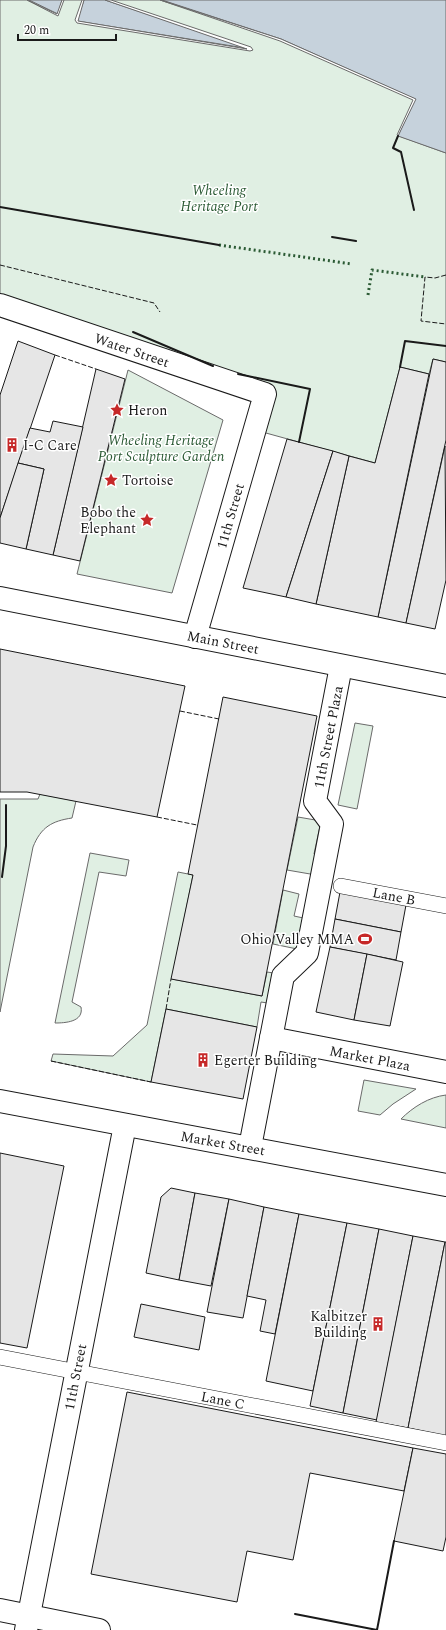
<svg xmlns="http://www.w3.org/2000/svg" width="446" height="1630" viewBox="0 0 446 1630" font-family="Spectral,serif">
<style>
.green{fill:#e0efe3;stroke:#6a6a6a}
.water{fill:#c6d2dc;stroke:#6a6a6a}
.pier{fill:#fff;stroke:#6a6a6a}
.building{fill:#e6e6e6;stroke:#1a1a1a}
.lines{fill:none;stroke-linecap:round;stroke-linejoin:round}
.service-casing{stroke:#1a1a1a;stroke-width:16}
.pedestrian-casing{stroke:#1a1a1a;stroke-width:24}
.minor-casing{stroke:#1a1a1a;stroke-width:24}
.tertiary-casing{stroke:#1a1a1a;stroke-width:24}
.primary-casing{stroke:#1a1a1a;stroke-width:24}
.service{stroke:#fff;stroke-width:15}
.pedestrian{stroke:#fff;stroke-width:22}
.minor{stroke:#fff;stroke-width:22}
.tertiary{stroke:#fff;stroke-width:22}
.primary{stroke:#fff;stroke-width:22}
.hedge{stroke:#2b5a34;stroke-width:3;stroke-dasharray:2 3;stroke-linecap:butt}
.fence{stroke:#1a1a1a;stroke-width:1;stroke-dasharray:5 2;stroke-linecap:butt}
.wall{stroke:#1a1a1a;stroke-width:2}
.labels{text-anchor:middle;stroke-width:3;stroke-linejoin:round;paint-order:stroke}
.park-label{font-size:14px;font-style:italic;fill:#2b5a34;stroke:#fff}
.street-label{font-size:14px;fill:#1a1a1a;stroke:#fff}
.poi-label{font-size:14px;fill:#1a1a1a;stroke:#fff;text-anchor:start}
</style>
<rect width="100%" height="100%" fill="#fff"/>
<!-- green -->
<g class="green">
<path d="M 0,0 L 162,0 L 281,39 L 416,99 L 399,136 L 446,153 L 446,362 L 433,359 L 429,374 L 400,367 L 375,463 L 255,430 L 264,395 L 0,305 Z"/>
<path d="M 128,370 L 223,420 L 172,593 L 77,574 Z"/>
<path d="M 355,723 L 373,726 L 357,809 L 338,805 Z"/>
<path d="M 40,794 L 76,801 L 72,818 C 52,821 41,827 33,847 L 0,1012 L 0,799 L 38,799 Z"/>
<path d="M 298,817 L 321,821 L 314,854 L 320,855 L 316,875 L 287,870 Z"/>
<path d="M 90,853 L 129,860 L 126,876 L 99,872 L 72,1002 L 81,1007 C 84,1022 65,1023 55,1023 Z"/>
<path d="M 178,872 L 193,875 L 172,979 L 262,996 L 267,972 L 280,974 L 274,1004 L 261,1002 L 257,1027 L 166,1009 L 151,1082 L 51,1061 L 53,1054 L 113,1056 L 147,1025 Z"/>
<path d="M 283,890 L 299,894 L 294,916 L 308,919 L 302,950 L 273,944 Z"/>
<path d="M 364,1080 L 416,1089 L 393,1104 L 380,1115 L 358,1111 Z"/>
<path d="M 446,1095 L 446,1128 L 401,1119 C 413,1107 429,1097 446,1095 Z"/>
</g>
<!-- water -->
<g class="water">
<path d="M 29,0 L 62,0 L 58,14 Z"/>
<path d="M 84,0 L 105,0 L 251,49 L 77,21 Z"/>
<path d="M 162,0 L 446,0 L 446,153 L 398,136 L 415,99 L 281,39 Z"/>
</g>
<!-- pier -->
<g class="pier">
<path d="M 27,0 L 57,14 L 62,0 L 64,0 L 58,16 Z"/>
<path d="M 82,0 L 84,0 L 78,21 L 247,49 L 105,0 L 111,0 L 251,47 L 253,50 L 250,51 L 77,23 L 75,20 Z"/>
<path d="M 160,0 L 281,39 L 416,99 L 398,136 L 397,135 L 413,100 L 280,41 Z"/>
</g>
<!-- building -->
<g class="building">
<path d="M 18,341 L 55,355 L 0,518 L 0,395 Z"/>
<path d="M 433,359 L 446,362 L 446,440 L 406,623 L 378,617 Z"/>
<path d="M 400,367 L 429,374 L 378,617 L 316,604 L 349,456 L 375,463 Z"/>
<path d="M 96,369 L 125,379 L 80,561 L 53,555 Z"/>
<path d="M 53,421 L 83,427 L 53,555 L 26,549 L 44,469 L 18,463 L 30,428 L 50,432 Z"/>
<path d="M 287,439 L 333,451 L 286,597 L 243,588 Z"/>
<path d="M 445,446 L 446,580 L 435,629 L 406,623 Z"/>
<path d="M 333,451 L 349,456 L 316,604 L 286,597 Z"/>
<path d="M 18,463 L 44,469 L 26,549 L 0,543 L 0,518 Z"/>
<path d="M 0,649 L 185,686 L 157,817 L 27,792 L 0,792 Z"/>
<path d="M 223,697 L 317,716 L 262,996 L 171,979 L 193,875 L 188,874 Z"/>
<path d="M 340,892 L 406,905 L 401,932 L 335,919 Z"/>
<path d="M 335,919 L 401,932 L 396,960 L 330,947 Z"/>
<path d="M 330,947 L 367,954 L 354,1020 L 316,1012 Z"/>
<path d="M 367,954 L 403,962 L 390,1026 L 354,1020 Z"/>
<path d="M 166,1009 L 257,1027 L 243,1099 L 151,1082 Z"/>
<path d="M 0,1153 L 64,1166 L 27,1348 L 0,1343 Z"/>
<path d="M 171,1188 L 195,1193 L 179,1280 L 146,1273 L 161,1197 Z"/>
<path d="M 195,1193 L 229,1199 L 211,1286 L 179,1280 Z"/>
<path d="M 229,1199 L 264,1207 L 243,1318 L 207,1312 Z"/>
<path d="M 264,1207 L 299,1214 L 275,1334 L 260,1331 L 266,1300 L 247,1296 Z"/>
<path d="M 299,1214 L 347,1223 L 313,1391 L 266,1381 Z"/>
<path d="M 347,1223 L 379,1229 L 343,1413 L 310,1406 Z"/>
<path d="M 379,1229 L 413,1236 L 377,1420 L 343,1413 Z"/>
<path d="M 413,1236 L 445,1242 L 408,1428 L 376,1422 Z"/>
<path d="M 445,1242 L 446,1242 L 446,1436 L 408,1428 Z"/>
<path d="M 141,1304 L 205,1317 L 199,1350 L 134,1337 Z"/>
<path d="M 127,1392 L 413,1448 L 404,1491 L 310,1473 L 293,1560 L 247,1551 L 237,1602 L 91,1574 Z"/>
<path d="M 413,1448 L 446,1454 L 446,1537 L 443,1551 L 394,1541 Z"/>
</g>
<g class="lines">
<defs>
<g id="service">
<path d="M 341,886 L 446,906"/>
<path d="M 0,1357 L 446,1443"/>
</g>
<g id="pedestrian">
<path d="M 271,1038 L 446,1072"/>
<path d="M 250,1147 L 283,976 L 307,953 L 332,824 L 315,801 L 341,666"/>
</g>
<path id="minor" d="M 0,305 L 265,394 L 195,637"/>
<g id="tertiary">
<path d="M 0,1610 L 99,1630"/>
<path d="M 26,1630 L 125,1125"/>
</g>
<g id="primary">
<path d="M 0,598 L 446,686"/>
<path d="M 0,1101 L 446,1185"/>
</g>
</defs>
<!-- service casing -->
<use href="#service" class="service-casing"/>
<!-- pedestrian casing -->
<use href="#pedestrian" class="pedestrian-casing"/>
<!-- minor casing -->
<use href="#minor" class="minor-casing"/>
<!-- tertiary casing -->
<use href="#tertiary" class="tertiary-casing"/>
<!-- primary casing -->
<use href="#primary" class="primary-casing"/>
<!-- service -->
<use href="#service" class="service"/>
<!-- pedestrian -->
<use href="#pedestrian" class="pedestrian"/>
<!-- minor -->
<use href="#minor" class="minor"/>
<!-- tertiary -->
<use href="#tertiary" class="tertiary"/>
<!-- primary -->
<use href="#primary" class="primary"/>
<!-- hedge -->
<g class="hedge">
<path d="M 219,245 L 352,264"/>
<path d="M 368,295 L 372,270 L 425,277"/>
</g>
<!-- fence -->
<g class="fence">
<path d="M 0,265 L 154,303 L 160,312"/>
<path d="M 446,275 L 435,278 L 425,277 L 421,321 L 446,324"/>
<path d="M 55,355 L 96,369"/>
<path d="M 180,711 L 219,719"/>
<path d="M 157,817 L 197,825"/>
<path d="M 166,1009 L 171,979"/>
<path d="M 51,1061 L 151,1082"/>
</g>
<!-- wall -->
<g class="wall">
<path d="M 398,136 L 393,148 L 401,152 L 414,210"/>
<path d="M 0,207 L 219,245"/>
<path d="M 332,237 L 356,241"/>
<path d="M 133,332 L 213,366"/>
<path d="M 400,367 L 405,341 L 446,346"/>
<path d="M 238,374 L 310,389 L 299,442"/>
<path d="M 2,877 L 6,846 L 6,805"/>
<path d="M 295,1614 L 377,1630 L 394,1541"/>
</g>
</g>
<!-- icons -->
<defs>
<symbol id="sight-bare" viewBox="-9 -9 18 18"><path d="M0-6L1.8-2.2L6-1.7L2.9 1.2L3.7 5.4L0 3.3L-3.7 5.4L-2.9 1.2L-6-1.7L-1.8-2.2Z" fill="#c62828" stroke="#fff" stroke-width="2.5" paint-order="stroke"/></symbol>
<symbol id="building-bare" viewBox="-9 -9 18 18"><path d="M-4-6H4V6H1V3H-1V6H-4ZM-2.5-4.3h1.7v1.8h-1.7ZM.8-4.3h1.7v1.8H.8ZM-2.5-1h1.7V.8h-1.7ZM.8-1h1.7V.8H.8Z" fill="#c62828" stroke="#fff" stroke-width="2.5" paint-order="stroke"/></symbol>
<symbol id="stadium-bare" viewBox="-9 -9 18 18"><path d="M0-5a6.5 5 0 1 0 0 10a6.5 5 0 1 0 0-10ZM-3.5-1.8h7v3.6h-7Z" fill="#c62828" stroke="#fff" stroke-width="2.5" paint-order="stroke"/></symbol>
</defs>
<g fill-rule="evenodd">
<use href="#sight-bare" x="107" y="400" width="20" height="20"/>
<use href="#building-bare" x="2" y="435" width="20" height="20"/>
<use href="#sight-bare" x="101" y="470" width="20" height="20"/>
<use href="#sight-bare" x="137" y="510" width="20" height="20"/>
<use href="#stadium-bare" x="355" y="929" width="20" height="20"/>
<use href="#building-bare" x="193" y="1050" width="20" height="20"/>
<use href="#building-bare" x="368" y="1314" width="20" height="20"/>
</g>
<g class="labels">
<!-- park labels -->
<g class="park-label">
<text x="219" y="195">Wheeling<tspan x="219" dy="16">Heritage Port</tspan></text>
<text x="161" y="445">Wheeling Heritage<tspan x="161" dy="16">Port Sculpture Garden</tspan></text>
</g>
<!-- street labels -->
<g class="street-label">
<text transform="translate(132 350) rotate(19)" y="5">Water Street</text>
<text transform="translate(230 516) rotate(-74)" y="5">11th Street</text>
<text transform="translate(223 642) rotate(11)" y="5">Main Street</text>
<text transform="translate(328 737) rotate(-79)" y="5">11th Street Plaza</text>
<text transform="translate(394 896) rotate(11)" y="5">Lane B</text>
<text transform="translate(370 1058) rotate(11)" y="5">Market Plaza</text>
<text transform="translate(223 1143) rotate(10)" y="5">Market Street</text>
<text transform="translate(75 1377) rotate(-79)" y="5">11th Street</text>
<text transform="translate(223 1400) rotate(11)" y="5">Lane C</text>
</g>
<!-- poi labels -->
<g class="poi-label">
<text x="128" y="415">Heron</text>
<text x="23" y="450">I-C Care</text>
<text x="122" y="485">Tortoise</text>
<text x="136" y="517" text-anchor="end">Bobo the<tspan x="136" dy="16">Elephant</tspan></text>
<text x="354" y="944" text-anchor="end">Ohio Valley MMA</text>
<text x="214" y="1065">Egerter Building</text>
<text x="367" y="1321" text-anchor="end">Kalbitzer<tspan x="367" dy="16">Building</tspan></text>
</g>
</g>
<!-- scale -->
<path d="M18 34v6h98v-6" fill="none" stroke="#1a1a1a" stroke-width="2"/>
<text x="24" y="34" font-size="12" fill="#1a1a1a" stroke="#ffffff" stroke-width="3" paint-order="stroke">20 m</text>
</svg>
